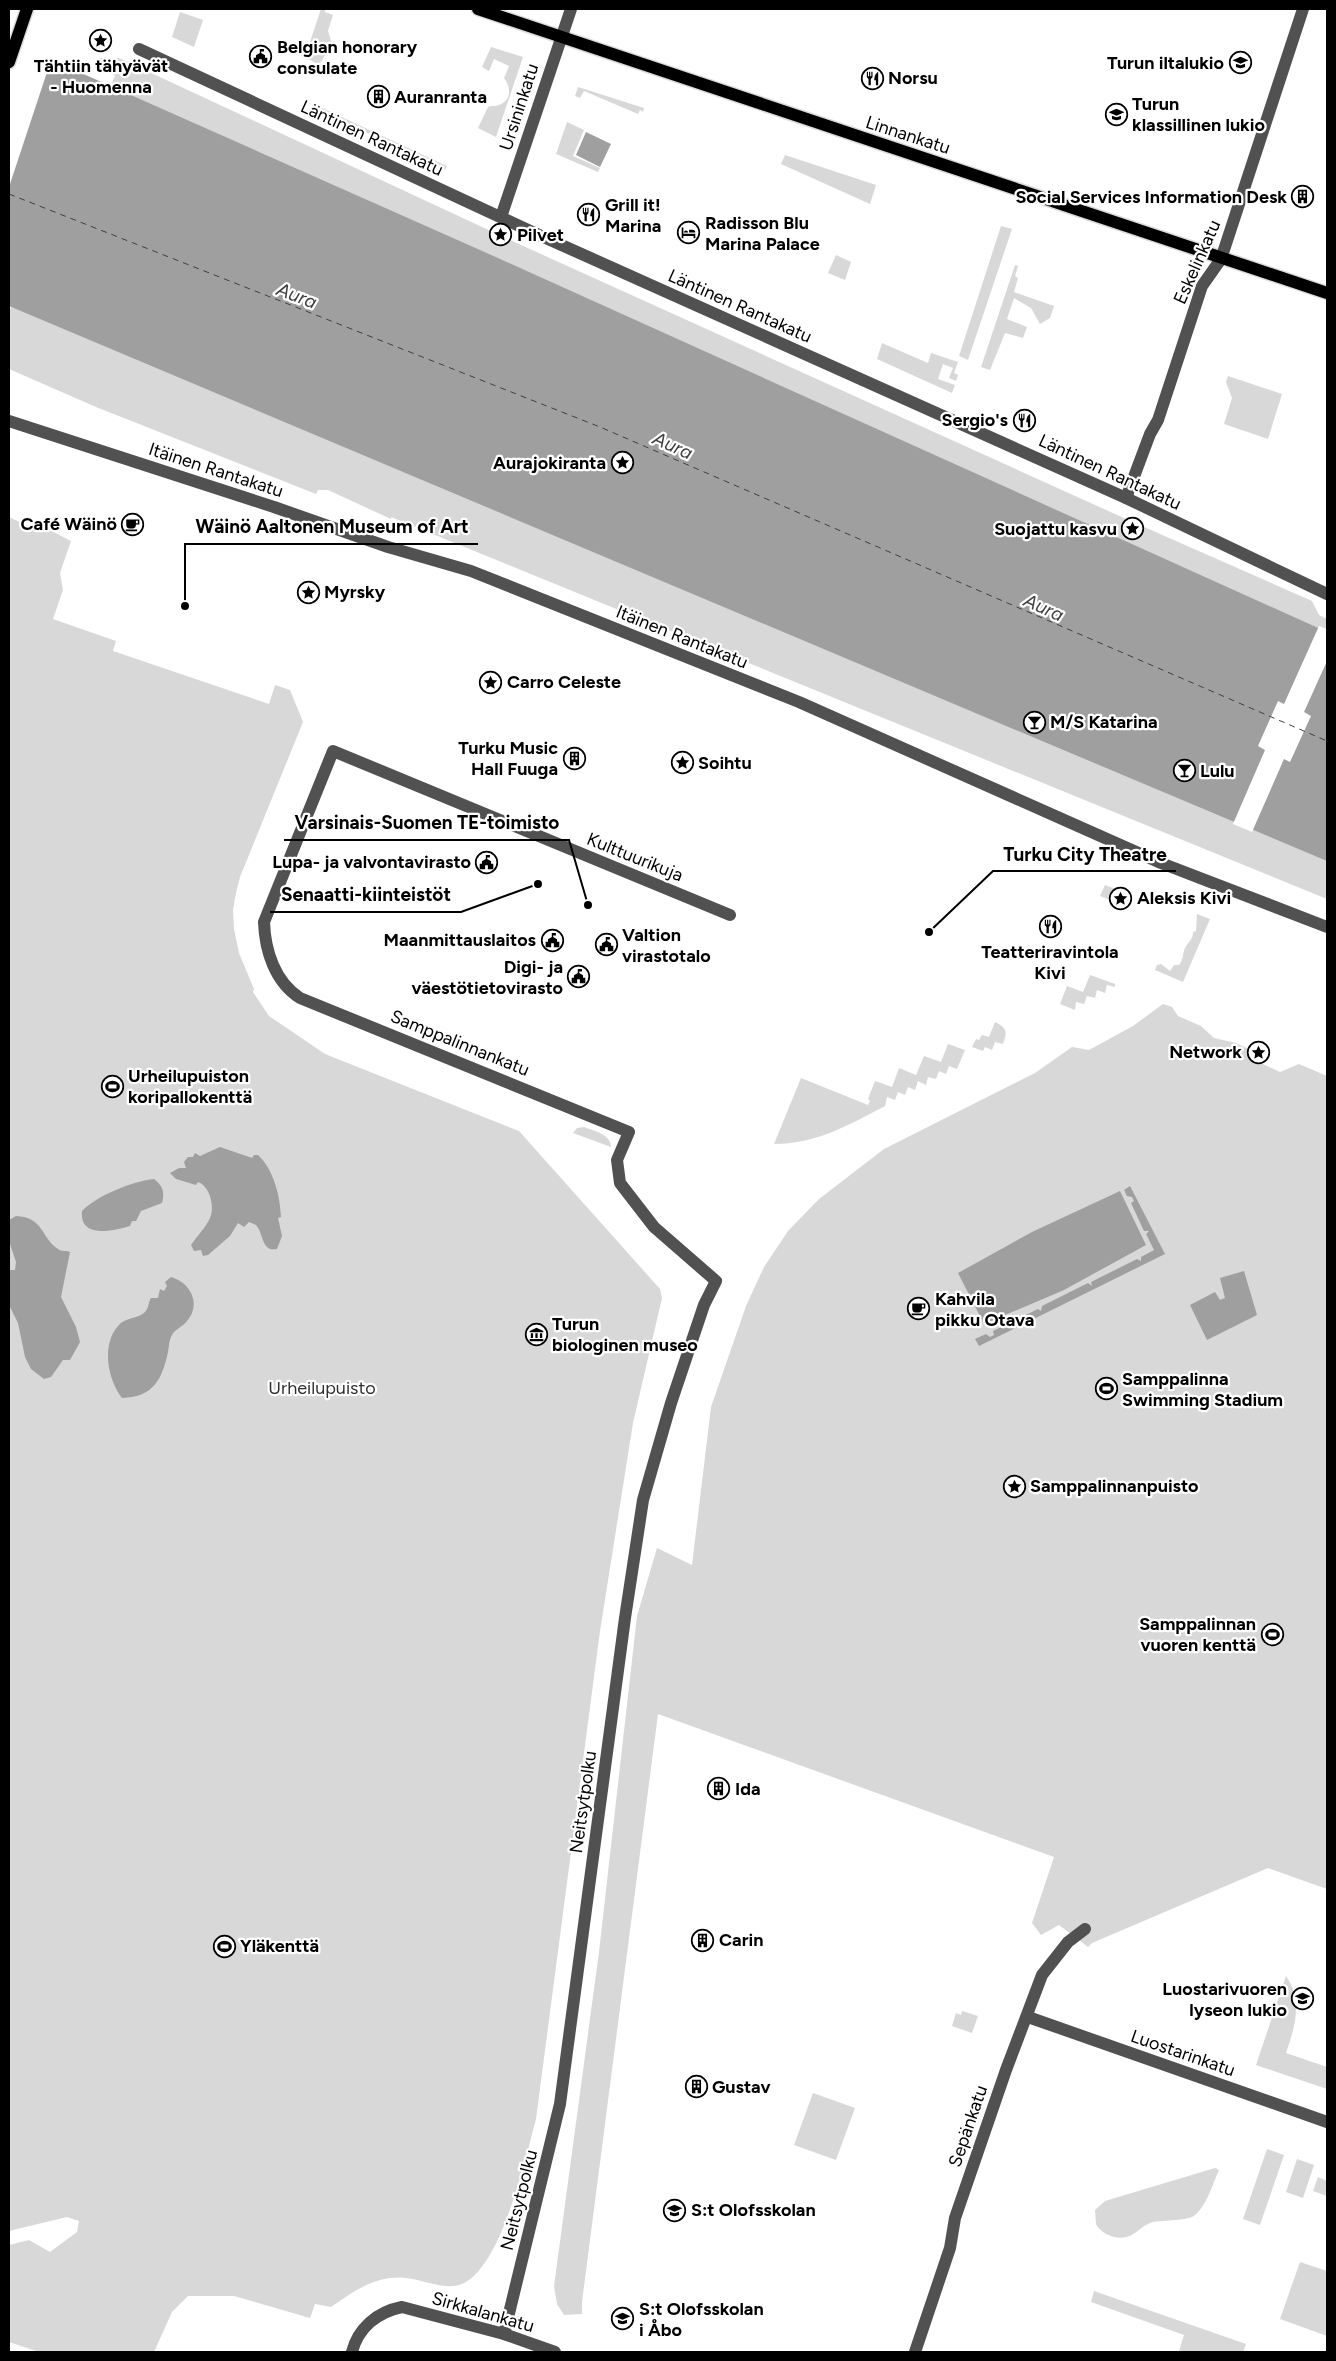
<svg xmlns="http://www.w3.org/2000/svg" width="1336" height="2361" viewBox="0 0 1336 2361" font-family="Figtree,sans-serif">
<style>
.green{fill:#d8d8d8}
.water{fill:#9f9f9f}
.pier{fill:#fff}
.lines{fill:none;stroke-linecap:round;stroke-linejoin:round}
.ferry{stroke:#404040;stroke-width:1;stroke-dasharray:6 5;stroke-linecap:butt}
.major-casing{stroke:#dbdbdb;stroke-width:15}
.minor{stroke:#515151;stroke-width:12}
.major{stroke:#000;stroke-width:12}
.labels{text-anchor:middle;stroke-width:4.5;stroke-linejoin:round;paint-order:stroke}
.poi-label{font-size:18px;font-weight:bold;fill:#000;stroke:#fff;text-anchor:start}
.street-label{font-size:18px;fill:#000;stroke:#fff}
.park-label{font-size:18px;fill:#2f2f2f;stroke:#fff}
.water-label{font-size:19px;font-style:italic;fill:#404040;stroke:#fff}
.leader{fill:none;stroke:#000;stroke-width:2}
.callout-dot{fill:#000;stroke:#fff;stroke-width:2}
.callout-label{font-size:19px;text-anchor:middle;font-weight:bold;fill:#000;stroke:#fff;stroke-width:4.5;stroke-linejoin:round;paint-order:stroke}
</style>
<rect width="100%" height="100%" fill="#fff"/>
<!-- green -->
<g class="green">
<path d="M 321,9 L 325,9 L 325,12 L 333,15 L 328,31 L 332,44 L 319,65 L 305,57 Z"/>
<path d="M 180,12 L 203,20 L 194,47 L 172,37 Z"/>
<path d="M 491,47 L 523,57 L 496,137 L 478,128 L 488,107 C 491,105 495,107 499,105 C 512,100 511,87 504,78 L 509,66 L 494,59 L 489,71 L 482,67 Z"/>
<path d="M 100,58 L 119,58 L 521,245 L 1126,519 L 1312,601 L 1319,615 L 1327,619 L 1327,899 L 391,517 L 391,519 L 328,490 L 318,490 L 316,494 L 96,407 L 9,369 L 9,312 L 115,76 L 98,62 Z"/>
<path d="M 578,87 L 644,108 L 643,112 L 640,110 L 638,114 L 584,91 L 580,98 L 575,96 Z"/>
<path d="M 320,107 L 447,166 L 445,170 L 319,110 Z"/>
<path d="M 567,122 L 584,130 L 573,156 L 600,168 L 598,172 L 556,154 Z"/>
<path d="M 785,155 L 876,185 L 870,204 L 781,164 Z"/>
<path d="M 1001,226 L 1012,229 L 968,360 L 959,356 Z"/>
<path d="M 836,255 L 851,262 L 845,280 L 828,273 Z"/>
<path d="M 1015,265 L 1018,266 L 1015,276 L 1018,278 L 1014,292 L 1054,306 L 1050,318 L 1040,324 L 1031,308 L 1014,298 L 1007,319 L 1027,327 L 1023,338 L 1005,333 L 990,370 L 981,367 Z"/>
<path d="M 882,343 L 928,363 L 931,353 L 958,362 L 954,373 L 958,375 L 956,381 L 949,378 L 953,368 L 943,364 L 938,379 L 955,385 L 952,393 L 877,359 Z"/>
<path d="M 1228,376 L 1282,394 L 1268,439 L 1224,424 L 1232,398 L 1226,382 Z"/>
<path d="M 9,517 L 26,525 L 42,526 L 71,541 L 60,573 L 63,590 L 53,619 L 116,641 L 113,651 L 269,704 L 275,685 L 290,690 L 303,722 L 240,877 L 236,893 L 233,910 L 234,929 L 239,953 L 254,989 L 253,992 L 269,1016 L 325,1054 L 519,1131 L 660,1289 L 662,1298 L 633,1423 L 600,1631 L 536,2119 C 526,2156 499,2282 454,2286 C 441,2287 426,2282 413,2279 C 380,2272 357,2289 331,2307 L 315,2304 L 310,2318 L 234,2296 L 188,2296 L 172,2312 L 154,2352 L 39,2352 L 9,2342 L 9,2245 L 29,2240 L 50,2252 L 77,2232 L 79,2221 L 67,2217 L 9,2231 Z"/>
<path d="M 1105,885 L 1131,895 L 1126,907 L 1100,896 Z"/>
<path d="M 1197,914 L 1210,919 L 1183,982 L 1155,970 L 1157,965 L 1161,964 L 1170,971 L 1174,965 L 1179,965 C 1184,959 1182,955 1185,948 C 1188,942 1193,940 1193,932 L 1196,931 Z"/>
<path d="M 1090,975 L 1115,984 L 1115,987 L 1107,985 L 1105,993 L 1097,990 L 1095,998 L 1087,996 L 1084,1004 L 1076,1002 L 1075,1010 L 1060,1004 L 1067,986 L 1083,992 Z"/>
<path d="M 1163,1004 L 1172,1007 L 1178,1016 L 1201,1026 L 1214,1038 L 1236,1043 L 1253,1051 L 1263,1064 L 1280,1072 L 1299,1064 L 1327,1076 L 1327,1889 L 1268,1868 L 1092,1943 L 1088,1947 L 1059,1925 L 1041,1935 L 1032,1923 L 1054,1857 L 658,1714 L 582,2302 L 582,2314 L 564,2315 L 557,2304 L 554,2286 L 599,1952 L 637,1616 L 657,1548 L 692,1565 L 711,1407 L 746,1306 L 764,1267 L 788,1231 L 819,1199 L 884,1149 L 1035,1073 L 1072,1047 L 1089,1050 L 1133,1026 Z"/>
<path d="M 995,1022 C 1008,1028 1007,1033 1003,1044 L 995,1042 L 992,1050 L 985,1047 L 983,1051 L 972,1047 L 976,1039 L 979,1040 L 982,1035 L 989,1037 Z"/>
<path d="M 948,1044 L 965,1050 L 957,1069 L 949,1066 L 946,1074 L 939,1071 L 936,1079 L 928,1077 L 926,1085 L 918,1081 L 915,1090 L 908,1087 L 905,1095 L 898,1092 L 895,1100 L 887,1097 L 885,1106 C 849,1125 816,1144 774,1144 L 801,1078 L 868,1105 L 870,1101 L 868,1099 L 875,1081 L 892,1087 L 899,1068 L 916,1075 L 924,1056 L 941,1062 Z"/>
<path d="M 584,1127 C 594,1131 611,1134 611,1147 L 573,1133 L 577,1128 Z"/>
<path d="M 1286,1976 C 1303,2001 1295,2027 1286,2053 L 1327,2067 L 1327,2089 L 1256,2065 Z"/>
<path d="M 962,2011 L 978,2016 L 972,2033 L 952,2026 L 956,2013 L 961,2015 Z"/>
<path d="M 813,2093 L 855,2108 L 836,2160 L 794,2145 Z"/>
<path d="M 1267,2149 L 1284,2155 L 1260,2225 L 1243,2219 Z"/>
<path d="M 1297,2159 L 1314,2165 L 1303,2198 L 1286,2192 Z"/>
<path d="M 1215,2168 L 1219,2170 C 1213,2183 1207,2205 1195,2215 C 1189,2221 1163,2220 1153,2222 C 1145,2224 1140,2230 1133,2234 C 1122,2242 1102,2236 1096,2224 L 1095,2210 L 1105,2201 Z"/>
<path d="M 1318,2177 L 1327,2181 L 1327,2196 L 1313,2191 Z"/>
<path d="M 1300,2262 L 1327,2271 L 1327,2336 L 1280,2319 Z"/>
<path d="M 1094,2291 L 1246,2344 L 1243,2352 L 1179,2351 L 1184,2335 L 1091,2302 Z"/>
</g>
<!-- water -->
<g class="water">
<path d="M 9,41 L 489,254 L 1327,632 L 1327,861 L 9,306 Z"/>
<path d="M 586,132 L 611,144 L 600,167 L 576,155 Z"/>
<path d="M 220,1147 L 252,1158 L 254,1155 L 258,1155 C 274,1170 280,1196 281,1217 L 278,1218 L 282,1236 L 277,1249 C 261,1252 264,1234 256,1225 L 249,1222 L 244,1227 L 238,1223 L 230,1236 L 208,1255 L 203,1256 L 201,1250 L 194,1251 L 191,1245 C 197,1236 206,1227 210,1218 C 215,1207 210,1186 198,1182 L 196,1185 L 176,1179 L 170,1173 L 179,1168 L 186,1168 L 184,1162 L 188,1157 L 193,1157 L 195,1153 L 200,1156 Z"/>
<path d="M 154,1179 C 163,1186 165,1192 162,1203 L 141,1211 L 136,1221 L 132,1221 L 130,1226 C 114,1231 79,1239 82,1211 C 96,1196 133,1181 154,1179 Z"/>
<path d="M 1130,1186 L 1165,1254 L 979,1346 L 975,1339 L 986,1334 L 990,1337 L 994,1335 L 993,1331 L 1038,1309 L 1041,1311 L 1042,1306 L 1088,1283 L 1092,1286 L 1091,1282 L 1137,1259 L 1141,1261 L 1141,1257 L 1154,1250 L 1146,1234 L 1149,1231 L 1144,1231 L 1131,1203 L 1134,1201 L 1132,1197 L 1127,1196 L 1124,1190 Z"/>
<path d="M 1120,1191 L 1146,1245 L 1064,1290 L 984,1324 L 958,1273 L 1032,1232 Z"/>
<path d="M 16,1216 C 44,1217 41,1238 58,1249 C 62,1252 65,1250 70,1252 L 61,1297 L 76,1327 L 80,1342 L 70,1360 L 63,1360 L 51,1377 L 44,1379 L 31,1369 L 25,1357 L 18,1323 L 9,1305 L 9,1270 L 15,1270 L 16,1262 L 9,1241 L 9,1220 Z"/>
<path d="M 1244,1271 L 1257,1315 L 1207,1340 L 1190,1305 L 1215,1292 L 1220,1300 L 1225,1298 L 1220,1278 Z"/>
<path d="M 171,1277 C 190,1282 202,1304 187,1321 C 183,1327 174,1329 171,1337 C 169,1341 169,1347 168,1352 C 162,1379 154,1397 122,1398 C 108,1380 101,1345 118,1326 C 125,1317 138,1319 145,1312 C 149,1308 148,1303 151,1298 L 158,1298 L 160,1289 L 164,1291 L 167,1286 L 165,1282 Z"/>
</g>
<!-- pier -->
<g class="pier">
<path d="M 9,39 L 52,57 L 9,187 Z"/>
<path d="M 1319,626 L 1327,629 L 1327,661 L 1304,712 L 1311,716 L 1290,762 L 1284,759 L 1252,832 L 1233,824 L 1265,750 L 1258,746 L 1278,701 L 1284,704 Z"/>
</g>
<g class="lines">
<!-- ferry -->
<path class="ferry" d="M 9,194 L 600,427 L 1327,741"/>
<defs>
<g id="major">
<path d="M 478,9 L 1327,293"/>
<path d="M 9,62 L 27,9"/>
</g>
</defs>
<!-- major casing -->
<use href="#major" class="major-casing"/>
<!-- minor -->
<g class="minor">
<path d="M 139,49 L 528,230 L 1126,498 L 1327,594"/>
<path d="M 501,217 L 571,9"/>
<path d="M 9,421 L 274,507 L 388,547 L 471,571 L 799,702 L 1161,863 L 1327,927"/>
<path d="M 1126,498 L 1150,434 L 1158,420 L 1202,286 L 1221,259 L 1303,9"/>
<path d="M 1028,2017 L 1327,2122"/>
<path d="M 504,2334 L 560,2104 L 625,1618 L 643,1500 L 671,1403 L 704,1305 L 716,1281 L 654,1227 L 620,1183 L 617,1160 L 629,1132 L 300,998 C 275,982 265,951 264,922 L 333,751 L 730,915"/>
<path d="M 352,2352 C 358,2328 377,2312 402,2307 L 504,2334 L 555,2352"/>
<path d="M 915,2352 L 950,2248 L 955,2218 L 1006,2070 L 1042,1975 L 1068,1942 L 1085,1929"/>
</g>
<!-- major -->
<use href="#major" class="major"/>
</g>
<!-- icons -->
<defs>
<symbol id="sight-ring" viewBox="-11 -11 22 22"><circle r="9.5" fill="#fff" stroke="#000" stroke-width="1.5"/><path d="M0-6L1.8-2.2L6-1.7L2.9 1.2L3.7 5.4L0 3.3L-3.7 5.4L-2.9 1.2L-6-1.7L-1.8-2.2Z" fill="#000"/></symbol>
<symbol id="civic-ring" viewBox="-11 -11 22 22"><circle r="9.5" fill="#fff" stroke="#000" stroke-width="1.5"/><path d="M-.6-6.5H3V-4.5H.6V-3L4-1V1h2V6H-6V1h2V-1L-.6-3ZM-1.2 2.5V6h2.4V2.5Z" fill="#000"/></symbol>
<symbol id="school-ring" viewBox="-11 -11 22 22"><circle r="9.5" fill="#fff" stroke="#000" stroke-width="1.5"/><path d="M0-5L7-2L0 1L-7-2ZM-4 1L0 2.5L4 1V4Q0 6-4 4Z" fill="#000"/></symbol>
<symbol id="restaurant-ring" viewBox="-11 -11 22 22"><circle r="9.5" fill="#fff" stroke="#000" stroke-width="1.5"/><path d="M-5-6h1v4h1v-4h1v4h1v-4h1v5L-1.5 .5V6h-2V.5L-5-1ZM5-6V6H3V1.5H1.5Q1.5-4 5-6Z" fill="#000"/></symbol>
<symbol id="building-ring" viewBox="-11 -11 22 22"><circle r="9.5" fill="#fff" stroke="#000" stroke-width="1.5"/><path d="M-4-6H4V6H1V3H-1V6H-4ZM-2.5-4.3h1.7v1.8h-1.7ZM.8-4.3h1.7v1.8H.8ZM-2.5-1h1.7V.8h-1.7ZM.8-1h1.7V.8H.8Z" fill="#000"/></symbol>
<symbol id="hotel-ring" viewBox="-11 -11 22 22"><circle r="9.5" fill="#fff" stroke="#000" stroke-width="1.5"/><path d="M-6-4.5h1.5V1H6V5H4.5V3h-9V5H-6ZM-4 0a1.8 1.8 0 1 1 3.6 0ZM.5 0V-2.5h3Q6-2.5 6 0Z" fill="#000"/></symbol>
<symbol id="cafe-ring" viewBox="-11 -11 22 22"><circle r="9.5" fill="#fff" stroke="#000" stroke-width="1.5"/><path d="M-5.5-4.5H6V0H3Q3 3.5 0 3.5H-2.5Q-5.5 3.5-5.5 0ZM3-3.2v2h1.7v-2ZM-6 4.5H4V6H-6Z" fill="#000"/></symbol>
<symbol id="bar-ring" viewBox="-11 -11 22 22"><circle r="9.5" fill="#fff" stroke="#000" stroke-width="1.5"/><path d="M-6-5H6L.8 .8V4.5H3.5V6h-7V4.5H-.8V.8Z" fill="#000"/></symbol>
<symbol id="stadium-ring" viewBox="-11 -11 22 22"><circle r="9.5" fill="#fff" stroke="#000" stroke-width="1.5"/><path d="M0-5a6.5 5 0 1 0 0 10a6.5 5 0 1 0 0-10ZM-3.5-1.8h7v3.6h-7Z" fill="#000"/></symbol>
<symbol id="museum-ring" viewBox="-11 -11 22 22"><circle r="9.5" fill="#fff" stroke="#000" stroke-width="1.5"/><path d="M0-6L6-3V-2H-6V-3ZM-5-1h2V3h-2ZM-1-1h2V3h-2ZM3-1h2V3H3ZM-6 4H6V6H-6Z" fill="#000"/></symbol>
</defs>
<g fill-rule="evenodd">
<use href="#sight-ring" x="88" y="28" width="25" height="25"/>
<use href="#civic-ring" x="248" y="44" width="25" height="25"/>
<use href="#school-ring" x="1228" y="50" width="25" height="25"/>
<use href="#restaurant-ring" x="860" y="66" width="25" height="25"/>
<use href="#building-ring" x="366" y="84" width="25" height="25"/>
<use href="#school-ring" x="1104" y="102" width="25" height="25"/>
<use href="#building-ring" x="1290" y="184" width="25" height="25"/>
<use href="#restaurant-ring" x="576" y="202" width="25" height="25"/>
<use href="#hotel-ring" x="676" y="220" width="25" height="25"/>
<use href="#sight-ring" x="488" y="222" width="25" height="25"/>
<use href="#restaurant-ring" x="1012" y="408" width="25" height="25"/>
<use href="#sight-ring" x="610" y="450" width="25" height="25"/>
<use href="#cafe-ring" x="120" y="512" width="25" height="25"/>
<use href="#sight-ring" x="1120" y="516" width="25" height="25"/>
<use href="#sight-ring" x="296" y="580" width="25" height="25"/>
<use href="#sight-ring" x="478" y="670" width="25" height="25"/>
<use href="#bar-ring" x="1022" y="710" width="25" height="25"/>
<use href="#building-ring" x="562" y="746" width="25" height="25"/>
<use href="#sight-ring" x="670" y="750" width="25" height="25"/>
<use href="#bar-ring" x="1172" y="758" width="25" height="25"/>
<use href="#civic-ring" x="474" y="850" width="25" height="25"/>
<use href="#sight-ring" x="1108" y="886" width="25" height="25"/>
<use href="#restaurant-ring" x="1038" y="914" width="25" height="25"/>
<use href="#civic-ring" x="540" y="928" width="25" height="25"/>
<use href="#civic-ring" x="594" y="932" width="25" height="25"/>
<use href="#civic-ring" x="566" y="964" width="25" height="25"/>
<use href="#sight-ring" x="1246" y="1040" width="25" height="25"/>
<use href="#stadium-ring" x="100" y="1074" width="25" height="25"/>
<use href="#cafe-ring" x="906" y="1296" width="25" height="25"/>
<use href="#museum-ring" x="524" y="1322" width="25" height="25"/>
<use href="#stadium-ring" x="1094" y="1376" width="25" height="25"/>
<use href="#sight-ring" x="1002" y="1474" width="25" height="25"/>
<use href="#stadium-ring" x="1260" y="1622" width="25" height="25"/>
<use href="#building-ring" x="706" y="1776" width="25" height="25"/>
<use href="#building-ring" x="690" y="1928" width="25" height="25"/>
<use href="#stadium-ring" x="212" y="1934" width="25" height="25"/>
<use href="#school-ring" x="1290" y="1986" width="25" height="25"/>
<use href="#building-ring" x="684" y="2074" width="25" height="25"/>
<use href="#school-ring" x="662" y="2198" width="25" height="25"/>
<use href="#school-ring" x="610" y="2306" width="25" height="25"/>
</g>
<g class="labels">
<!-- poi labels -->
<g class="poi-label">
<text x="277" y="53">Belgian honorary<tspan x="277" dy="21">consulate</tspan></text>
<text x="1224" y="69" text-anchor="end">Turun iltalukio</text>
<text x="101" y="72" text-anchor="middle">Tähtiin tähyävät<tspan x="101" dy="21">- Huomenna</tspan></text>
<text x="888" y="84">Norsu</text>
<text x="394" y="103">Auranranta</text>
<text x="1132" y="110">Turun<tspan x="1132" dy="21">klassillinen lukio</tspan></text>
<text x="1287" y="203" text-anchor="end">Social Services Information Desk</text>
<text x="605" y="211">Grill it!<tspan x="605" dy="21">Marina</tspan></text>
<text x="705" y="229">Radisson Blu<tspan x="705" dy="21">Marina Palace</tspan></text>
<text x="517" y="241">Pilvet</text>
<text x="1008" y="426" text-anchor="end">Sergio's</text>
<text x="606" y="469" text-anchor="end">Aurajokiranta</text>
<text x="117" y="530" text-anchor="end">Café Wäinö</text>
<text x="1117" y="535" text-anchor="end">Suojattu kasvu</text>
<text x="324" y="598">Myrsky</text>
<text x="507" y="688">Carro Celeste</text>
<text x="1050" y="728">M/S Katarina</text>
<text x="558" y="754" text-anchor="end">Turku Music<tspan x="558" dy="21">Hall Fuuga</tspan></text>
<text x="698" y="769">Soihtu</text>
<text x="1200" y="777">Lulu</text>
<text x="471" y="868" text-anchor="end">Lupa- ja valvontavirasto</text>
<text x="1137" y="904">Aleksis Kivi</text>
<text x="622" y="941">Valtion<tspan x="622" dy="21">virastotalo</tspan></text>
<text x="536" y="946" text-anchor="end">Maanmittauslaitos</text>
<text x="1050" y="958" text-anchor="middle">Teatteriravintola<tspan x="1050" dy="21">Kivi</tspan></text>
<text x="563" y="973" text-anchor="end">Digi- ja<tspan x="563" dy="21">väestötietovirasto</tspan></text>
<text x="1242" y="1058" text-anchor="end">Network</text>
<text x="128" y="1082">Urheilupuiston<tspan x="128" dy="21">koripallokenttä</tspan></text>
<text x="935" y="1305">Kahvila<tspan x="935" dy="21">pikku Otava</tspan></text>
<text x="552" y="1330">Turun<tspan x="552" dy="21">biologinen museo</tspan></text>
<text x="1122" y="1385">Samppalinna<tspan x="1122" dy="21">Swimming Stadium</tspan></text>
<text x="1030" y="1492">Samppalinnanpuisto</text>
<text x="1256" y="1630" text-anchor="end">Samppalinnan<tspan x="1256" dy="21">vuoren kenttä</tspan></text>
<text x="735" y="1795">Ida</text>
<text x="719" y="1946">Carin</text>
<text x="240" y="1952">Yläkenttä</text>
<text x="1287" y="1995" text-anchor="end">Luostarivuoren<tspan x="1287" dy="21">lyseon lukio</tspan></text>
<text x="712" y="2093">Gustav</text>
<text x="691" y="2216">S:t Olofsskolan</text>
<text x="639" y="2315">S:t Olofsskolan<tspan x="639" dy="21">i Åbo</tspan></text>
</g>
<!-- street labels -->
<g class="street-label">
<text transform="translate(519 107) rotate(-72)" y="6">Ursininkatu</text>
<text transform="translate(908 135) rotate(18)" y="6">Linnankatu</text>
<text transform="translate(372 138) rotate(25)" y="6">Läntinen Rantakatu</text>
<text transform="translate(1197 262) rotate(-66)" y="6">Eskelinkatu</text>
<text transform="translate(740 306) rotate(24)" y="6">Läntinen Rantakatu</text>
<text transform="translate(216 470) rotate(18)" y="6">Itäinen Rantakatu</text>
<text transform="translate(1110 472) rotate(25)" y="6">Läntinen Rantakatu</text>
<text transform="translate(682 637) rotate(22)" y="6">Itäinen Rantakatu</text>
<text transform="translate(635 857) rotate(22)" y="6">Kulttuurikuja</text>
<text transform="translate(460 1043) rotate(22)" y="6">Samppalinnankatu</text>
<text transform="translate(583 1802) rotate(-82)" y="6">Neitsytpolku</text>
<text transform="translate(1183 2053) rotate(19)" y="6">Luostarinkatu</text>
<text transform="translate(968 2126) rotate(-71)" y="6">Sepänkatu</text>
<text transform="translate(519 2200) rotate(-76)" y="6">Neitsytpolku</text>
<text transform="translate(483 2312) rotate(16)" y="6">Sirkkalankatu</text>
</g>
<!-- park labels -->
<g class="park-label">
<text x="322" y="1394">Urheilupuisto</text>
</g>
<!-- water labels -->
<g class="water-label">
<text transform="translate(297 295) rotate(21)" y="7">Aura</text>
<text transform="translate(673 445) rotate(24)" y="7">Aura</text>
<text transform="translate(1044 607) rotate(24)" y="7">Aura</text>
</g>
</g>
<!-- callouts -->
<path class="leader" d="M185 606L185 544H478M588 905L569 840H284M929 932L993 871H1176M538 884L461 912H270"/>
<g class="callout-dot">
<circle cx="185" cy="606" r="5"/>
<circle cx="588" cy="905" r="5"/>
<circle cx="929" cy="932" r="5"/>
<circle cx="538" cy="884" r="5"/>
</g>
<g class="callout-label">
<text x="332" y="533">Wäinö Aaltonen Museum of Art</text>
<text x="427" y="829">Varsinais-Suomen TE-toimisto</text>
<text x="1085" y="861">Turku City Theatre</text>
<text x="366" y="901">Senaatti-kiinteistöt</text>
</g>
<!-- border -->
<rect width="1336" height="2361" fill="none" stroke="#000000" stroke-width="20"/>
</svg>
